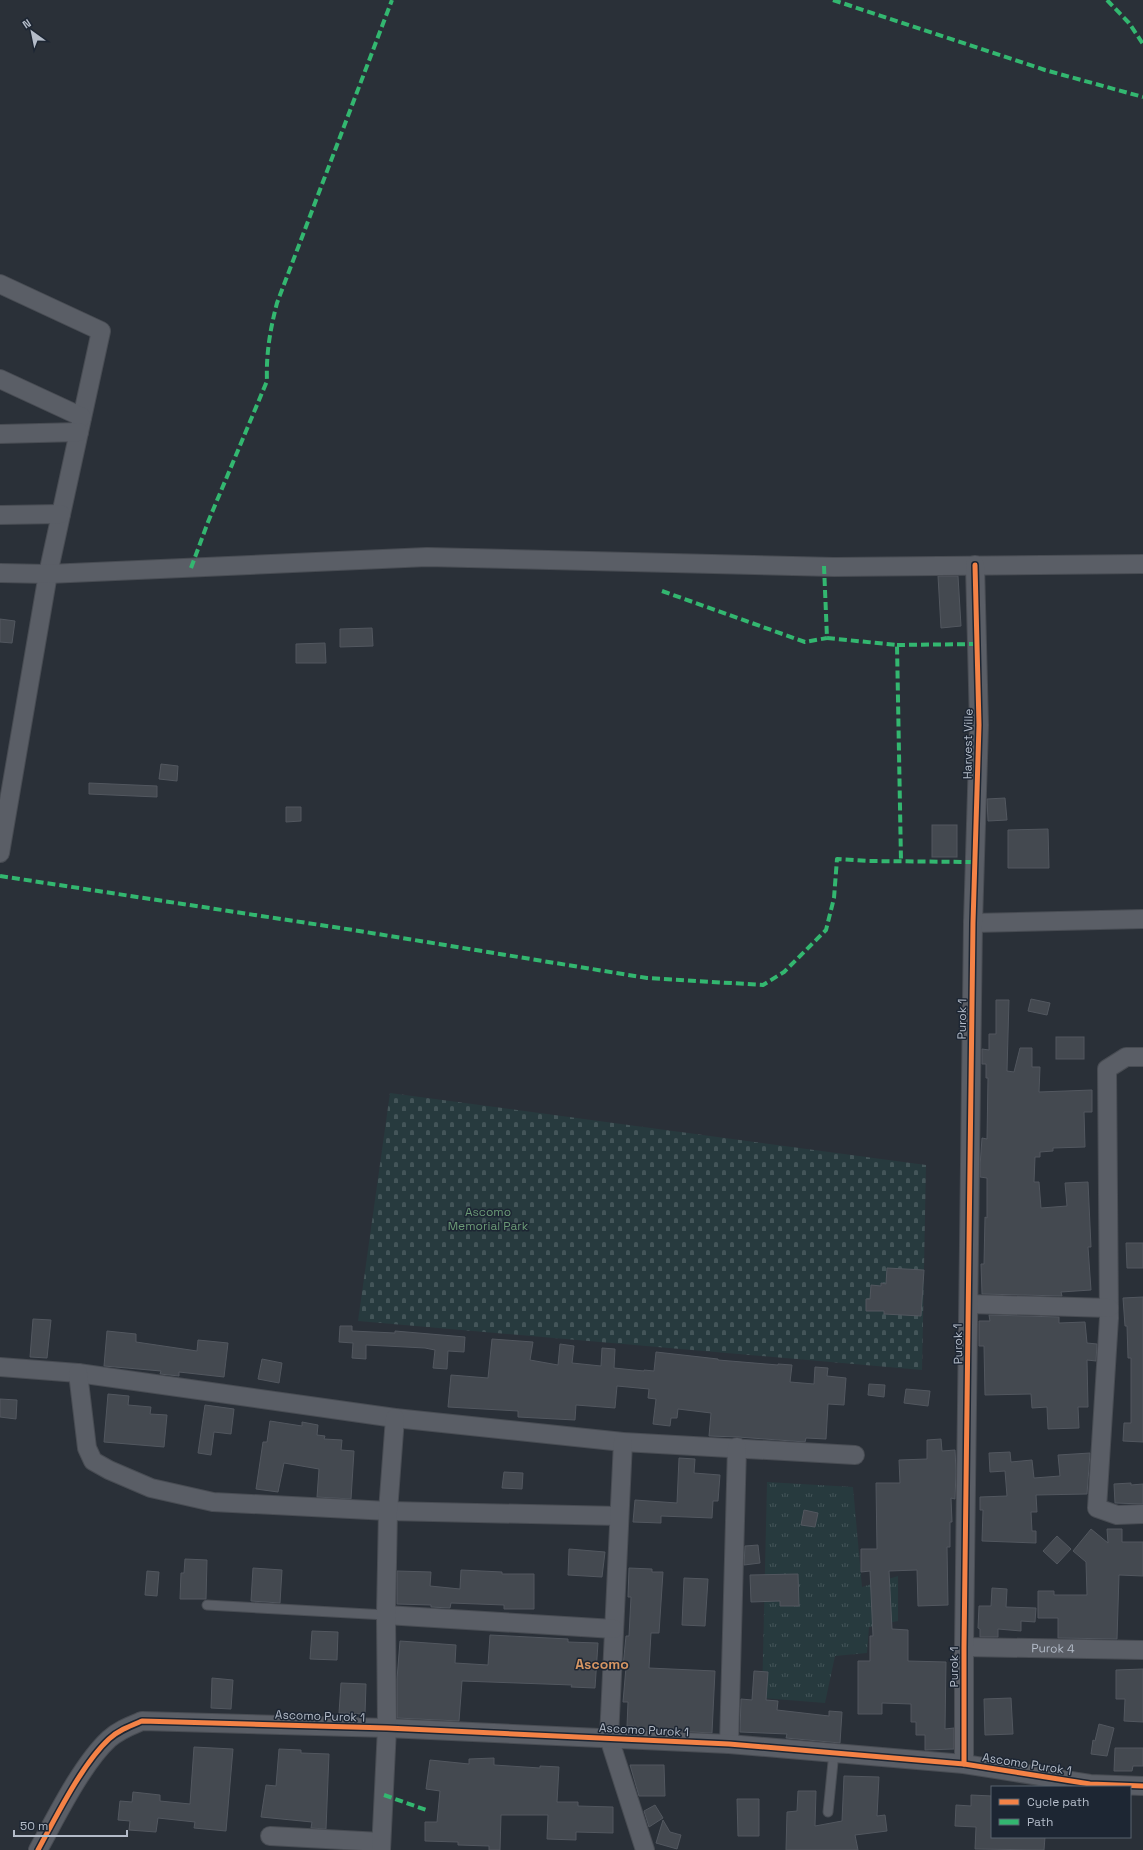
<svg xmlns="http://www.w3.org/2000/svg" width="1143" height="1850" viewBox="0 0 1143 1850" font-family="'Space Grotesk',sans-serif">
<style>
.grass{fill:url(#grass-tufts)}
.cemetery{fill:url(#cemetery-stones)}
.building{fill:#444950;stroke:#52575f}
.lines{fill:none;stroke-linecap:round;stroke-linejoin:round}
.lane-casing{stroke:#484c53;stroke-width:11}
.street-casing{stroke:#484c53;stroke-width:20}
.lane{stroke:#5a5e66;stroke-width:9}
.street{stroke:#5a5e66;stroke-width:18}
.quiet{stroke:#33b770;stroke-width:4;stroke-dasharray:8 4;stroke-linecap:butt}
.cycleway-casing{stroke:#1d2633;stroke-width:8}
.cycleway{stroke:#f48246;stroke-width:5}
.labels{text-anchor:middle;stroke-width:3;stroke-linejoin:round;paint-order:stroke}
.street-label{font-size:12px;fill:#b4bcc9;stroke:#1d2633}
.park-label{font-size:12px;fill:#6b9a76;stroke:#1d2633}
.quarter-label{font-size:14px;font-weight:bold;fill:#d59563;stroke:#1d2633}
</style>
<defs>
<pattern id="grass-tufts" width="24" height="20" patternUnits="userSpaceOnUse"><rect width="24" height="20" fill="#273a3e"/><path d="M3 7l-1-3M5 7V3M7 7l1-3M15 17l-1-3M17 17v-4M19 17l1-3" fill="none" stroke="#445559"/></pattern>
<pattern id="cemetery-stones" width="16" height="16" patternUnits="userSpaceOnUse"><rect width="16" height="16" fill="#273a3e"/><path d="M2 7V4a2 2 0 0 1 4 0v3zM10 15v-3a2 2 0 0 1 4 0v3z" fill="#445559"/></pattern>
</defs>
<rect width="100%" height="100%" fill="#2a3038"/>
<!-- grass -->
<path class="grass" d="M 767,1482 L 853,1487 L 862,1587 L 898,1576 L 898,1621 L 869,1627 L 867,1653 L 835,1656 L 825,1703 L 762,1698 Z"/>
<!-- cemetery -->
<path class="cemetery" d="M 390,1093 L 926,1165 L 922,1370 L 358,1321 Z"/>
<!-- building -->
<g class="building">
<path d="M 938,576 L 958,576 L 961,626 L 941,628 Z"/>
<path d="M 0,619 L 15,621 L 12,643 L 0,642 Z"/>
<path d="M 372,628 L 373,646 L 340,647 L 340,629 Z"/>
<path d="M 325,643 L 326,663 L 296,663 L 296,644 Z"/>
<path d="M 161,764 L 178,766 L 177,781 L 159,779 Z"/>
<path d="M 89,783 L 157,786 L 157,797 L 89,794 Z"/>
<path d="M 1005,798 L 1007,820 L 988,821 L 987,799 Z"/>
<path d="M 286,807 L 301,807 L 301,821 L 286,822 Z"/>
<rect x="932" y="825" width="25" height="32"/>
<path d="M 1048,829 L 1049,868 L 1008,868 L 1008,830 Z"/>
<path d="M 1031,999 L 1050,1003 L 1047,1015 L 1028,1011 Z"/>
<path d="M 996,1000 L 1009,1000 L 1007,1071 L 1014,1072 L 1020,1048 L 1032,1048 L 1032,1067 L 1040,1067 L 1039,1092 L 1092,1090 L 1092,1112 L 1084,1112 L 1085,1147 L 1053,1148 L 1053,1151 L 1040,1152 L 1040,1157 L 1035,1157 L 1034,1182 L 1039,1182 L 1041,1208 L 1067,1206 L 1065,1183 L 1088,1182 L 1091,1247 L 1088,1247 L 1091,1290 L 1061,1292 L 1062,1296 L 982,1294 L 981,1264 L 984,1264 L 985,1217 L 987,1218 L 987,1178 L 980,1177 L 980,1166 L 982,1138 L 987,1139 L 988,1078 L 986,1078 L 986,1064 L 982,1064 L 982,1049 L 989,1050 L 989,1034 L 996,1034 Z"/>
<rect x="1056" y="1037" width="28" height="22"/>
<path d="M 1126,1243 L 1143,1243 L 1143,1268 L 1127,1268 Z"/>
<path d="M 887,1268 L 924,1270 L 921,1316 L 884,1314 L 884,1311 L 866,1311 L 866,1299 L 870,1299 L 871,1285 L 881,1286 L 881,1283 L 886,1284 Z"/>
<path d="M 1143,1297 L 1143,1442 L 1123,1441 L 1124,1423 L 1131,1423 L 1131,1358 L 1128,1358 L 1127,1326 L 1125,1326 L 1123,1298 Z"/>
<path d="M 989,1315 L 1059,1317 L 1059,1323 L 1085,1322 L 1087,1343 L 1097,1344 L 1096,1361 L 1087,1360 L 1088,1407 L 1078,1407 L 1079,1428 L 1048,1429 L 1047,1407 L 1032,1408 L 1031,1394 L 985,1395 L 984,1346 L 979,1346 L 979,1321 L 990,1321 Z"/>
<path d="M 33,1319 L 51,1320 L 47,1358 L 30,1357 Z"/>
<path d="M 340,1326 L 352,1326 L 352,1331 L 395,1333 L 395,1331 L 465,1337 L 464,1352 L 448,1351 L 447,1369 L 433,1368 L 435,1350 L 425,1348 L 366,1345 L 366,1359 L 352,1358 L 353,1343 L 339,1342 Z"/>
<path d="M 107,1331 L 136,1334 L 136,1342 L 197,1351 L 198,1340 L 228,1343 L 224,1377 L 179,1372 L 179,1376 L 160,1374 L 161,1371 L 104,1366 Z"/>
<path d="M 492,1339 L 533,1342 L 530,1360 L 558,1365 L 560,1344 L 574,1346 L 572,1363 L 601,1366 L 602,1348 L 615,1349 L 614,1368 L 644,1371 L 644,1370 L 654,1371 L 656,1352 L 718,1359 L 718,1360 L 778,1365 L 778,1364 L 792,1365 L 790,1382 L 814,1384 L 815,1367 L 828,1368 L 827,1376 L 846,1378 L 844,1405 L 828,1404 L 826,1439 L 806,1438 L 805,1442 L 738,1437 L 709,1436 L 711,1413 L 678,1409 L 677,1418 L 671,1418 L 670,1426 L 653,1424 L 656,1399 L 648,1398 L 649,1389 L 617,1386 L 615,1408 L 576,1405 L 575,1420 L 518,1417 L 518,1411 L 448,1407 L 451,1375 L 488,1378 Z"/>
<path d="M 262,1359 L 282,1363 L 279,1383 L 258,1379 Z"/>
<path d="M 869,1384 L 885,1385 L 884,1397 L 868,1395 Z"/>
<path d="M 906,1389 L 930,1391 L 928,1406 L 904,1403 Z"/>
<path d="M 108,1394 L 129,1396 L 128,1405 L 151,1407 L 150,1414 L 167,1415 L 164,1447 L 104,1442 Z"/>
<path d="M 0,1399 L 17,1400 L 16,1419 L 0,1417 Z"/>
<path d="M 205,1405 L 234,1409 L 231,1434 L 214,1432 L 211,1455 L 198,1453 Z"/>
<path d="M 270,1421 L 302,1426 L 302,1422 L 318,1425 L 317,1435 L 325,1436 L 324,1439 L 342,1440 L 341,1450 L 354,1451 L 351,1499 L 317,1497 L 319,1469 L 284,1463 L 278,1492 L 256,1489 L 263,1442 L 267,1442 Z"/>
<path d="M 941,1439 L 942,1451 L 955,1450 L 956,1471 L 955,1499 L 951,1498 L 952,1522 L 950,1522 L 950,1547 L 947,1547 L 948,1605 L 918,1606 L 917,1570 L 889,1571 L 892,1629 L 908,1630 L 908,1661 L 946,1662 L 945,1729 L 954,1728 L 954,1749 L 925,1750 L 925,1735 L 916,1735 L 916,1722 L 911,1722 L 911,1704 L 882,1703 L 882,1714 L 858,1714 L 858,1661 L 870,1661 L 870,1636 L 873,1636 L 870,1571 L 861,1572 L 861,1549 L 877,1549 L 876,1483 L 900,1483 L 899,1460 L 927,1459 L 927,1440 Z"/>
<path d="M 1010,1452 L 1011,1462 L 1032,1460 L 1034,1478 L 1060,1476 L 1058,1455 L 1090,1453 L 1087,1494 L 1036,1495 L 1037,1512 L 1031,1512 L 1032,1531 L 1036,1531 L 1036,1543 L 982,1541 L 983,1510 L 980,1510 L 980,1497 L 1007,1496 L 1005,1471 L 990,1472 L 989,1453 Z"/>
<path d="M 679,1458 L 695,1459 L 694,1473 L 720,1475 L 718,1501 L 713,1501 L 712,1518 L 661,1516 L 661,1523 L 633,1522 L 635,1500 L 677,1503 Z"/>
<path d="M 504,1472 L 523,1473 L 522,1489 L 502,1488 Z"/>
<path d="M 1131,1483 L 1131,1485 L 1143,1484 L 1143,1504 L 1115,1503 L 1114,1484 Z"/>
<path d="M 804,1510 L 818,1513 L 815,1527 L 801,1525 Z"/>
<path d="M 1091,1529 L 1108,1543 L 1107,1529 L 1122,1529 L 1122,1542 L 1143,1542 L 1143,1576 L 1119,1575 L 1117,1639 L 1058,1638 L 1058,1618 L 1038,1618 L 1038,1591 L 1054,1591 L 1054,1595 L 1087,1595 L 1086,1562 L 1073,1551 Z"/>
<path d="M 1057,1536 L 1071,1549 L 1057,1564 L 1043,1551 Z"/>
<path d="M 758,1545 L 760,1563 L 744,1565 L 745,1546 Z"/>
<path d="M 569,1549 L 605,1552 L 602,1577 L 568,1575 Z"/>
<path d="M 185,1559 L 207,1560 L 206,1599 L 180,1599 L 181,1573 L 184,1573 Z"/>
<path d="M 253,1568 L 282,1570 L 280,1603 L 251,1601 Z"/>
<path d="M 629,1568 L 652,1569 L 652,1572 L 663,1572 L 659,1633 L 651,1633 L 649,1668 L 715,1671 L 712,1733 L 633,1729 L 633,1726 L 627,1726 L 628,1702 L 623,1702 L 626,1667 L 623,1667 L 626,1636 L 629,1636 L 631,1597 L 628,1597 Z"/>
<path d="M 461,1570 L 502,1572 L 502,1574 L 534,1574 L 534,1609 L 504,1609 L 504,1605 L 451,1603 L 450,1608 L 431,1607 L 431,1605 L 397,1604 L 397,1571 L 431,1572 L 430,1586 L 460,1589 Z"/>
<path d="M 147,1571 L 159,1572 L 157,1596 L 145,1595 Z"/>
<path d="M 798,1574 L 799,1606 L 780,1606 L 780,1601 L 751,1602 L 750,1575 Z"/>
<path d="M 684,1578 L 708,1579 L 705,1626 L 682,1625 Z"/>
<path d="M 992,1588 L 1007,1589 L 1006,1607 L 1036,1608 L 1035,1622 L 1021,1621 L 1021,1631 L 998,1629 L 998,1637 L 980,1637 L 980,1629 L 978,1628 L 979,1606 L 991,1606 Z"/>
<path d="M 312,1631 L 338,1632 L 337,1660 L 310,1659 Z"/>
<path d="M 490,1635 L 568,1639 L 568,1642 L 598,1643 L 595,1688 L 571,1687 L 572,1685 L 462,1681 L 459,1721 L 397,1718 L 397,1679 L 400,1641 L 456,1645 L 455,1663 L 488,1665 Z"/>
<path d="M 1143,1669 L 1143,1722 L 1124,1721 L 1125,1699 L 1116,1699 L 1116,1670 Z"/>
<path d="M 754,1671 L 768,1672 L 766,1700 L 778,1701 L 777,1710 L 829,1716 L 829,1711 L 842,1712 L 840,1743 L 786,1738 L 787,1734 L 740,1732 L 741,1699 L 752,1700 Z"/>
<path d="M 212,1678 L 233,1680 L 231,1709 L 211,1708 Z"/>
<path d="M 341,1683 L 366,1684 L 365,1714 L 339,1713 Z"/>
<path d="M 1011,1698 L 1013,1734 L 985,1735 L 984,1699 Z"/>
<path d="M 1099,1724 L 1114,1728 L 1107,1756 L 1091,1754 L 1093,1740 L 1095,1741 Z"/>
<path d="M 194,1747 L 233,1749 L 226,1831 L 194,1828 L 195,1822 L 158,1818 L 156,1832 L 129,1830 L 130,1821 L 118,1820 L 120,1801 L 132,1802 L 133,1792 L 160,1795 L 160,1801 L 190,1804 Z"/>
<path d="M 1115,1748 L 1143,1748 L 1143,1766 L 1133,1766 L 1132,1771 L 1114,1771 Z"/>
<path d="M 279,1749 L 301,1750 L 301,1753 L 329,1754 L 326,1829 L 311,1828 L 312,1822 L 261,1817 L 266,1785 L 276,1786 Z"/>
<path d="M 494,1758 L 494,1765 L 540,1768 L 540,1766 L 559,1767 L 557,1802 L 578,1802 L 578,1806 L 613,1807 L 613,1833 L 576,1832 L 576,1840 L 547,1839 L 548,1815 L 501,1815 L 500,1850 L 489,1850 L 489,1846 L 458,1845 L 458,1842 L 425,1841 L 425,1822 L 437,1822 L 440,1791 L 426,1789 L 430,1760 L 469,1764 L 469,1759 Z"/>
<path d="M 630,1765 L 664,1765 L 665,1796 L 639,1796 Z"/>
<path d="M 844,1776 L 879,1777 L 877,1816 L 885,1815 L 887,1831 L 855,1835 L 858,1850 L 786,1850 L 787,1812 L 797,1811 L 798,1791 L 816,1791 L 815,1826 L 842,1821 Z"/>
<path d="M 971,1795 L 992,1796 L 992,1837 L 1045,1837 L 1044,1850 L 975,1849 L 976,1827 L 955,1826 L 956,1805 L 971,1806 Z"/>
<path d="M 737,1799 L 759,1799 L 759,1836 L 738,1836 Z"/>
<path d="M 655,1805 L 663,1818 L 649,1827 L 644,1811 Z"/>
<path d="M 663,1820 L 670,1832 L 681,1835 L 677,1849 L 656,1843 Z"/>
</g>
<g class="lines">
<defs>
<g id="lane">
<path d="M 207,1605 L 386,1615"/>
<path d="M 828,1812 L 834,1752"/>
</g>
<g id="street">
<path d="M 0,284 L 101,331 L 48,574 L 0,853"/>
<path d="M 0,379 L 82,417"/>
<path d="M 0,434 L 79,432"/>
<path d="M 0,515 L 61,514"/>
<path d="M 0,573 L 48,574 L 427,557 L 834,567 L 1143,564"/>
<path d="M 973,923 L 1143,919"/>
<path d="M 1143,1057 L 1126,1057 L 1107,1069 L 1109,1318 L 1097,1508 L 1117,1515 L 1143,1514"/>
<path d="M 969,1304 L 1109,1308"/>
<path d="M 0,1367 L 78,1373 L 395,1418 L 623,1442 L 855,1455"/>
<path d="M 78,1373 L 87,1448 L 93,1461 L 109,1470 L 151,1488 L 213,1502 L 388,1511 L 619,1516"/>
<path d="M 623,1442 L 609,1738 L 645,1850"/>
<path d="M 386,1615 L 614,1629"/>
<path id="s1" d="M 964,1647 L 1143,1650"/>
<path d="M 729,1744 L 737,1447"/>
<path d="M 964,1764 L 964,1647 L 973,923 L 979,725 L 975,565"/>
<path d="M 270,1836 L 381,1842"/>
<path d="M 38,1850 C 56,1817 82,1764 109,1739 C 119,1730 130,1726 142,1721 L 387,1728 L 729,1744 L 964,1764 L 1090,1784 L 1143,1786"/>
<path d="M 381,1850 L 387,1728 L 386,1615 L 388,1511 L 395,1418"/>
</g>
</defs>
<!-- lane casing -->
<use href="#lane" class="lane-casing"/>
<!-- street casing -->
<use href="#street" class="street-casing"/>
<!-- lane -->
<use href="#lane" class="lane"/>
<!-- street -->
<use href="#street" class="street"/>
<!-- quiet -->
<g class="quiet">
<path d="M 833,0 L 1045,70 L 1143,97"/>
<path d="M 1107,0 L 1129,23 L 1143,44"/>
<path d="M 824,566 L 827,638 L 897,645 L 901,861"/>
<path d="M 191,568 L 208,522 L 267,381 C 266,354 270,330 277,303 L 392,0"/>
<path d="M 662,591 L 805,642 L 827,638"/>
<path d="M 897,645 L 977,644"/>
<path d="M 0,876 L 353,930 L 647,978 L 763,985 L 784,972 L 826,930 L 834,898 L 837,859 L 868,861 L 974,862"/>
<path d="M 384,1795 L 429,1811"/>
</g>
<defs>
<g id="cycleway">
<path d="M 964,1764 L 964,1647 L 973,923 L 979,725 L 975,565"/>
<path d="M 38,1850 C 56,1817 82,1764 109,1739 C 119,1730 130,1726 142,1721 L 387,1728 L 729,1744 L 964,1764 L 1090,1784 L 1143,1786"/>
</g>
</defs>
<!-- cycleway casing -->
<use href="#cycleway" class="cycleway-casing"/>
<!-- cycleway -->
<use href="#cycleway" class="cycleway"/>
</g>
<g class="labels">
<!-- street labels -->
<g class="street-label">
<text transform="translate(968 744) rotate(-89)" y="4">Harvest Ville</text>
<text transform="translate(962 1019) rotate(-89)" y="4">Purok 1</text>
<text transform="translate(958 1344) rotate(-91)" y="4">Purok 1</text>
<text dy="4" stroke="none"><textPath href="#s1" startOffset="89">Purok 4</textPath></text>
<text transform="translate(954 1667) rotate(-90)" y="4">Purok 1</text>
<text transform="translate(320 1716) rotate(2)" y="4">Ascomo Purok 1</text>
<text transform="translate(644 1730) rotate(3)" y="4">Ascomo Purok 1</text>
<text transform="translate(1027 1764) rotate(9)" y="4">Ascomo Purok 1</text>
</g>
<!-- park labels -->
<g class="park-label">
<text x="488" y="1216">Ascomo<tspan x="488" dy="14">Memorial Park</tspan></text>
</g>
<!-- quarter labels -->
<g class="quarter-label">
<text x="602" y="1669">Ascomo</text>
</g>
</g>
<!-- legend -->
<rect x="991" y="1786" width="140" height="52" fill="#1d2633" stroke="#59626f"/>
<rect x="999" y="1799" width="20" height="6" fill="#f48246" stroke="#59626f"/>
<text x="1027" y="1806" font-size="12" fill="#b4bcc9">Cycle path</text>
<rect x="999" y="1819" width="20" height="6" fill="#33b770" stroke="#59626f"/>
<text x="1027" y="1826" font-size="12" fill="#b4bcc9">Path</text>
<!-- north arrow -->
<g transform="translate(32 32) rotate(327)" stroke="#1d2633" stroke-width="3" paint-order="stroke">
<path d="M0-3L7 15L0 10L-7 15Z" fill="#b4bcc9"/>
<text y="-6" font-size="11" font-weight="bold" text-anchor="middle" fill="#b4bcc9">N</text>
</g>
<!-- scale -->
<path d="M14 1830v6h113v-6" fill="none" stroke="#b4bcc9" stroke-width="2"/>
<text x="20" y="1830" font-size="12" fill="#b4bcc9" stroke="#1d2633" stroke-width="3" paint-order="stroke">50 m</text>
</svg>
